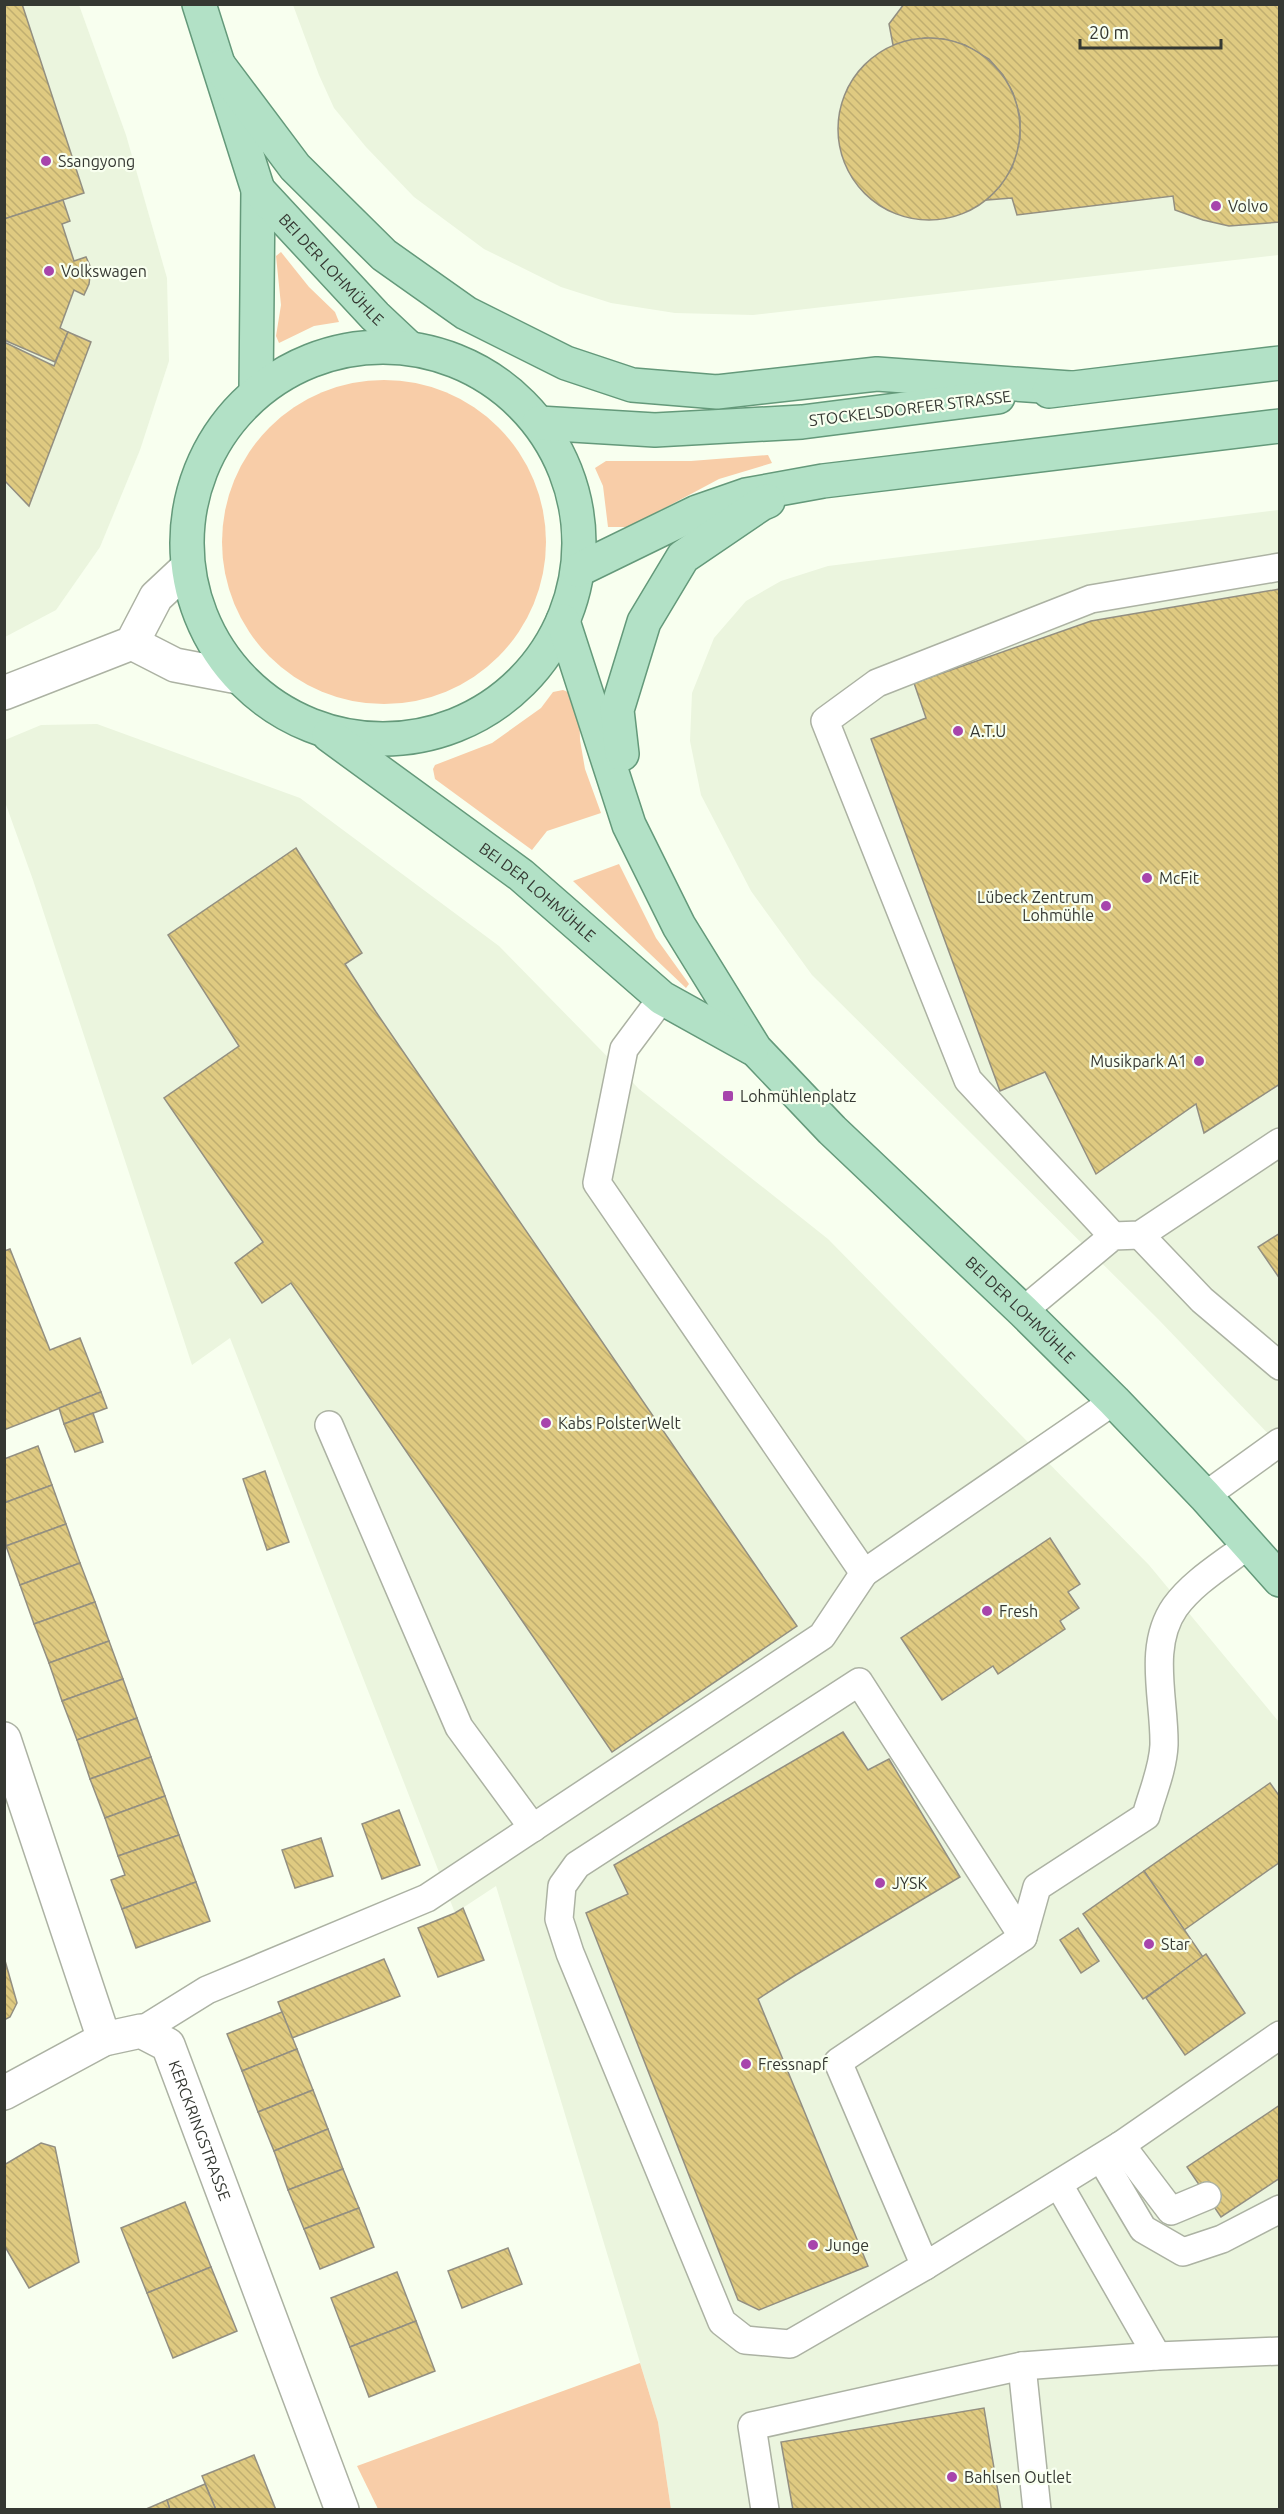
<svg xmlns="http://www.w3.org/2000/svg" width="1284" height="2514" viewBox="0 0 1284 2514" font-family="Ubuntu,sans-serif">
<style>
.built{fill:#ebf5de}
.grass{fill:#f8cda8}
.building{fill:url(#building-back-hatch);stroke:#938f81;stroke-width:1.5}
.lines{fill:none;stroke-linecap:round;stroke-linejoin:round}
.service-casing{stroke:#acb2a3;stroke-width:30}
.minor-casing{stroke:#acb2a3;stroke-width:36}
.primary-casing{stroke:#64997a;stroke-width:36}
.service{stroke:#fff;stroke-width:27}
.minor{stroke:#fff;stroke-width:33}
.primary{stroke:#b2e1c6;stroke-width:33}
.poi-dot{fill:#a745ac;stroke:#f8ffef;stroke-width:2}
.labels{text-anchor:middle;stroke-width:4.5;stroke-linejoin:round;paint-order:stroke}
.poi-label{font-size:16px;fill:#353832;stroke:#f8ffef;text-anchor:start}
.street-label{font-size:16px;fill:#353832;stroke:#f8ffef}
</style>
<defs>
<pattern id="building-back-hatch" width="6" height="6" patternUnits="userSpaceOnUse" patternTransform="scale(1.5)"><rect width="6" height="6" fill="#dfca81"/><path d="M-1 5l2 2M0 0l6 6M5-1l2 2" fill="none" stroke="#c0ae70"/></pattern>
</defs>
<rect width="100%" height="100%" fill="#f8ffef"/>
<!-- built -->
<g class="built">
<path d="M 5,5 L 79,5 L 126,135 L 167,278 L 169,361 L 140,450 L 100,547 L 56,610 L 5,637 Z"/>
<path d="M 293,5 L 1279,5 L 1279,255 L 753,315 L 675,313 L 611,303 L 561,287 L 484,249 L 414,197 L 366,147 L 334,108 L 319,75 Z"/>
<path d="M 1279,510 L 1279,1445 L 1158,1319 L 812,975 L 751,891 L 701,795 L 690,741 L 692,693 L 714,638 L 746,601 L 781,581 L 828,566 Z"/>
<path d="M 97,724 L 300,798 L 499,946 L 639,1089 L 828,1239 L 1149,1565 L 1279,1722 L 1279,2509 L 671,2509 L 658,2422 L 496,1886 L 455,1913 L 230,1338 L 192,1365 L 33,880 L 5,802 L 5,740 L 41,725 Z"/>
</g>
<!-- grass -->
<g class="grass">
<path d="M 281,252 L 309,287 L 335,312 L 339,322 L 314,326 L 279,343 L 276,336 L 281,305 L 276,256 Z"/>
<circle cx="384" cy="542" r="162"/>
<path d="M 768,455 L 772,463 L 719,479 L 629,527 L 608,527 L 603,486 L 595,468 L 606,461 L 691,461 Z"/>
<path d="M 563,690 L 573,694 L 579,703 L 580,740 L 585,769 L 601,813 L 547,831 L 532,850 L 435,779 L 433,769 L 435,765 L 492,743 L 541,708 L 553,692 Z"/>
<path d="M 619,864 L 656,938 L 689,984 L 686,988 L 573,881 Z"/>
<path d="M 640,2363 L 658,2422 L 671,2509 L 378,2509 L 357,2466 Z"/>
</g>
<!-- building -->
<g class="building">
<path d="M 4,4 L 22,4 L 84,193 L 4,219 Z"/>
<path d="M 904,4 L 1280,4 L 1280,222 L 1229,226 L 1203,220 L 1175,210 L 1173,196 L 1017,215 L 1012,198 L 986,200 L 1000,186 L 1012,168 L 1020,139 L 1020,117 L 1013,93 L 1003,75 L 989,59 L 965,45 L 943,39 L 925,38 L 893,45 L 889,24 Z"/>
<circle cx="929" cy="129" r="91"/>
<path d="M 63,200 L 70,221 L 62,224 L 74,261 L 86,257 L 91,268 L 89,284 L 84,295 L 74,290 L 60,328 L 68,332 L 55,362 L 4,340 L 4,219 Z"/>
<path d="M 68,332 L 91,342 L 29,506 L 4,480 L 4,342 L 54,366 Z"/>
<path d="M 1280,589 L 1280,1084 L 1204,1133 L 1196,1104 L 1096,1174 L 1045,1072 L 1000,1091 L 871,739 L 926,718 L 914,683 L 1091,621 Z"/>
<path d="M 296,848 L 362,953 L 345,964 L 376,1012 L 797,1626 L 612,1752 L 291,1283 L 262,1303 L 235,1263 L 263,1242 L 164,1098 L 239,1046 L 168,935 Z"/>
<path d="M 1280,1233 L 1280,1279 L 1258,1247 Z"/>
<path d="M 10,1249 L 50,1350 L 80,1338 L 101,1392 L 4,1430 L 4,1251 Z"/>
<path d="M 101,1392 L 107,1408 L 64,1424 L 59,1408 Z"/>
<path d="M 93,1413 L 103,1442 L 75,1452 L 64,1424 Z"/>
<path d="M 38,1446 L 52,1485 L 4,1503 L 4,1459 Z"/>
<path d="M 265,1471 L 289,1542 L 267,1550 L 243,1479 Z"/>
<path d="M 52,1485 L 66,1524 L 6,1546 L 4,1503 Z"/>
<path d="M 66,1524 L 80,1563 L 20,1585 L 6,1546 Z"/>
<path d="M 1050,1538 L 1080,1584 L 1068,1592 L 1079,1608 L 1060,1621 L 1065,1629 L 998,1674 L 993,1666 L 942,1700 L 901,1638 Z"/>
<path d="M 80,1563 L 95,1602 L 34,1624 L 20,1585 Z"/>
<path d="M 95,1602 L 109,1641 L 49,1663 L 34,1624 Z"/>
<path d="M 109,1641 L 123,1679 L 62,1701 L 49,1663 Z"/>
<path d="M 123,1679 L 137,1718 L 77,1740 L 62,1701 Z"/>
<path d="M 137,1718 L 151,1757 L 90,1779 L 77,1740 Z"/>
<path d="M 843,1732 L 868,1770 L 889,1759 L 960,1877 L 794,1976 L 758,1999 L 868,2266 L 759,2310 L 738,2300 L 586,1913 L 628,1894 L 614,1865 Z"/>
<path d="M 151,1757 L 165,1796 L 105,1818 L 90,1779 Z"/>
<path d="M 1270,1783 L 1280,1797 L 1280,1862 L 1184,1930 L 1144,1871 Z"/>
<path d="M 165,1796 L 179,1835 L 118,1856 L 105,1818 Z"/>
<path d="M 399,1810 L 420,1865 L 382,1879 L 362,1824 Z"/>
<path d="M 179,1835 L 196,1882 L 122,1909 L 111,1880 L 125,1875 L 118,1856 Z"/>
<path d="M 321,1838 L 333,1876 L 295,1888 L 282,1850 Z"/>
<path d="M 1144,1871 L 1203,1957 L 1143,1999 L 1083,1914 Z"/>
<path d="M 196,1882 L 210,1921 L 136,1948 L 122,1909 Z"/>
<path d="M 463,1908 L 484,1960 L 438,1977 L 418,1928 L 455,1913 Z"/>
<path d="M 1078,1928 L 1099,1961 L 1081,1973 L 1060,1940 Z"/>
<path d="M 1206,1954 L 1245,2013 L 1185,2055 L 1146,1998 Z"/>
<path d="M 4,1957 L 17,2003 L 10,2017 L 4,2020 Z"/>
<path d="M 384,1959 L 400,1996 L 292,2038 L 278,2002 Z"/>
<path d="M 282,2012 L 297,2049 L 242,2071 L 227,2034 Z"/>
<path d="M 297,2049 L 313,2090 L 258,2112 L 242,2071 Z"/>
<path d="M 313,2090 L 328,2129 L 274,2151 L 258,2112 Z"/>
<path d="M 1280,2105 L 1280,2178 L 1221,2217 L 1187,2167 Z"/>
<path d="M 328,2129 L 343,2169 L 288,2190 L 274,2151 Z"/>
<path d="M 41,2143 L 55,2147 L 79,2262 L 29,2288 L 4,2245 L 4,2165 Z"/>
<path d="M 343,2169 L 359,2208 L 304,2229 L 288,2190 Z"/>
<path d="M 185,2202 L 211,2267 L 147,2293 L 121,2228 Z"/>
<path d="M 359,2208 L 374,2247 L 320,2269 L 304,2229 Z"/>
<path d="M 508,2248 L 522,2284 L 462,2308 L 448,2271 Z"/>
<path d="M 211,2267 L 237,2331 L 173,2358 L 147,2293 Z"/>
<path d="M 397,2272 L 416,2321 L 350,2347 L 331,2298 Z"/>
<path d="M 416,2321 L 435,2371 L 369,2397 L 350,2347 Z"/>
<path d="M 984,2408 L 1001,2510 L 793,2510 L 781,2442 Z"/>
<path d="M 254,2455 L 276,2510 L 216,2510 L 202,2476 Z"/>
<path d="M 205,2484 L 216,2510 L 170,2510 L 167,2500 Z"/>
<path d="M 167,2500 L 170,2510 L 144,2510 Z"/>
</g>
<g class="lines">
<defs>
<g id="service">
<path d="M 662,998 L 624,1049 L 597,1183 L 864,1573 L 1114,1401"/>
<path d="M 1140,1235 L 1202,1300 L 1280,1366"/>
<path d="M 1113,1236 L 968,1080 L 825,721 L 877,683 L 1091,599 L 1280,567"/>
<path d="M 1023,1311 L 1113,1236 L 1140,1235 L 1280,1142"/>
<path d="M 329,1425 L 459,1727 L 533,1828"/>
<path d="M 1205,1496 L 1280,1442"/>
<path d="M 1248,1545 C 1224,1564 1194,1581 1175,1607 C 1147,1647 1165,1700 1164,1745 C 1163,1769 1152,1794 1146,1816 L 1037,1887 L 1023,1937 L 838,2062 L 925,2266 L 1121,2145 L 1280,2035"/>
<path d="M 141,2031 L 207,1990 L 427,1898 L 822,1636 L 864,1573"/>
<path d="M 1121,2145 L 1171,2211 L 1207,2196"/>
<path d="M 1101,2158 L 1143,2229 L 1183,2252 L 1222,2239 L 1280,2209"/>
<path d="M 1059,2185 L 1157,2356"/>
<path d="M 925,2266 L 790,2344 L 745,2340 L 722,2322 L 570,1953 L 559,1919 L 562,1886 L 577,1865 L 859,1682 L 1023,1937"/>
<path d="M 1022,2366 L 1037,2510"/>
<path d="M 765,2510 L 752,2426 L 1022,2366 L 1157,2356 L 1280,2351"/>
</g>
<g id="minor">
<path d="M 132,643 L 175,665 L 238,677"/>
<path d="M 4,693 L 132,643 L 156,597 L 187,568"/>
<path d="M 4,1739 L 104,2039"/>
<path id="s1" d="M 4,2093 L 104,2039 L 141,2031 L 168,2045 L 342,2510"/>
</g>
<g id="primary">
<path d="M 199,4 L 258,190 L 256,392"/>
<path d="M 220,67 L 295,167 L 384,255 L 466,313 L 566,363 L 632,385 L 717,392 L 877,374 L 1070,388"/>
<path id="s2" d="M 258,190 L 375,316 L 408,347"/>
<circle cx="383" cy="543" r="196"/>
<path d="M 1049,391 L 1280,363"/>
<path d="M 539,423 L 655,430 L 802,422 L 998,397"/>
<path d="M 578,570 L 697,512 L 746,495 L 823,481 L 1280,426"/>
<path id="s3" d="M 563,621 L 629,825 L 679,926 L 755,1049 L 832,1130 L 1023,1311 L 1114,1401 L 1205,1496 L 1280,1580"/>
<path id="s4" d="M 329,735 L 521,875 L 662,998 L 752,1048"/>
<path d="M 622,754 L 617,710 L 644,622 L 683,557 L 761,504 L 768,501"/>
</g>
</defs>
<!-- service casing -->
<use href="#service" class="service-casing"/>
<!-- minor casing -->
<use href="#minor" class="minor-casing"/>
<!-- primary casing -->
<use href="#primary" class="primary-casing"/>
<!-- service -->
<use href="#service" class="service"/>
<!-- minor -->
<use href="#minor" class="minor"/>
<!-- primary -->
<use href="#primary" class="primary"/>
</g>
<!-- markers -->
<g class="poi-dot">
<circle cx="46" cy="161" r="6"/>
<circle cx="1216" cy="206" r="6"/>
<circle cx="49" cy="271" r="6"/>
<circle cx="958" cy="731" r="6"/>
<circle cx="1147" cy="878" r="6"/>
<circle cx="1106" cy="906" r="6"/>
<circle cx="1199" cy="1061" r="6"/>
<rect x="722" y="1090" width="12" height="12" rx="3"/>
<circle cx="546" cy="1423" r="6"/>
<circle cx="987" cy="1611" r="6"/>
<circle cx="880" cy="1883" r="6"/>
<circle cx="1149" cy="1944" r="6"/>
<circle cx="746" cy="2064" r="6"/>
<circle cx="813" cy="2245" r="6"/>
<circle cx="952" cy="2477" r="6"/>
</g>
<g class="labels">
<!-- poi labels -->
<g class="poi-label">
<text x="58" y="167">Ssangyong</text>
<text x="1228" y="212">Volvo</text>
<text x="61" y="277">Volkswagen</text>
<text x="970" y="737">A.T.U</text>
<text x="1159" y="884">McFit</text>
<text x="1094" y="903" text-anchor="end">Lübeck Zentrum<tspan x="1094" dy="18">Lohmühle</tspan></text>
<text x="1187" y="1067" text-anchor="end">Musikpark A1</text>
<text x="740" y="1102">Lohmühlenplatz</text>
<text x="558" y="1429">Kabs PolsterWelt</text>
<text x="999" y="1617">Fresh</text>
<text x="892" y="1889">JYSK</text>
<text x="1161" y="1950">Star</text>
<text x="758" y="2070">Fressnapf</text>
<text x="825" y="2251">Junge</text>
<text x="964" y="2483">Bahlsen Outlet</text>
</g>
<!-- street labels -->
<g class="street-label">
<text dy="6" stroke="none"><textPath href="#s2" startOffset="108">BEI DER LOHMÜHLE</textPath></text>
<text transform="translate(910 408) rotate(-7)" y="6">STOCKELSDORFER STRASSE</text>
<text dy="6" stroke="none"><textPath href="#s4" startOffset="261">BEI DER LOHMÜHLE</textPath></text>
<text dy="6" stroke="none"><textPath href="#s3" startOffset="844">BEI DER LOHMÜHLE</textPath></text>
<text dy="6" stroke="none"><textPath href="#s1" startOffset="273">KERCKRINGSTRASSE</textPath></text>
</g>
</g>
<!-- border -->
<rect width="1284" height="2514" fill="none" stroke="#353832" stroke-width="12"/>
<!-- scale -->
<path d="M1080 39v9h141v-9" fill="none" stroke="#353832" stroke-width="3"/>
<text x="1089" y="39" font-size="18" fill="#353832" stroke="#f8ffef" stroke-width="4.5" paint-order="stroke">20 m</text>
</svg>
